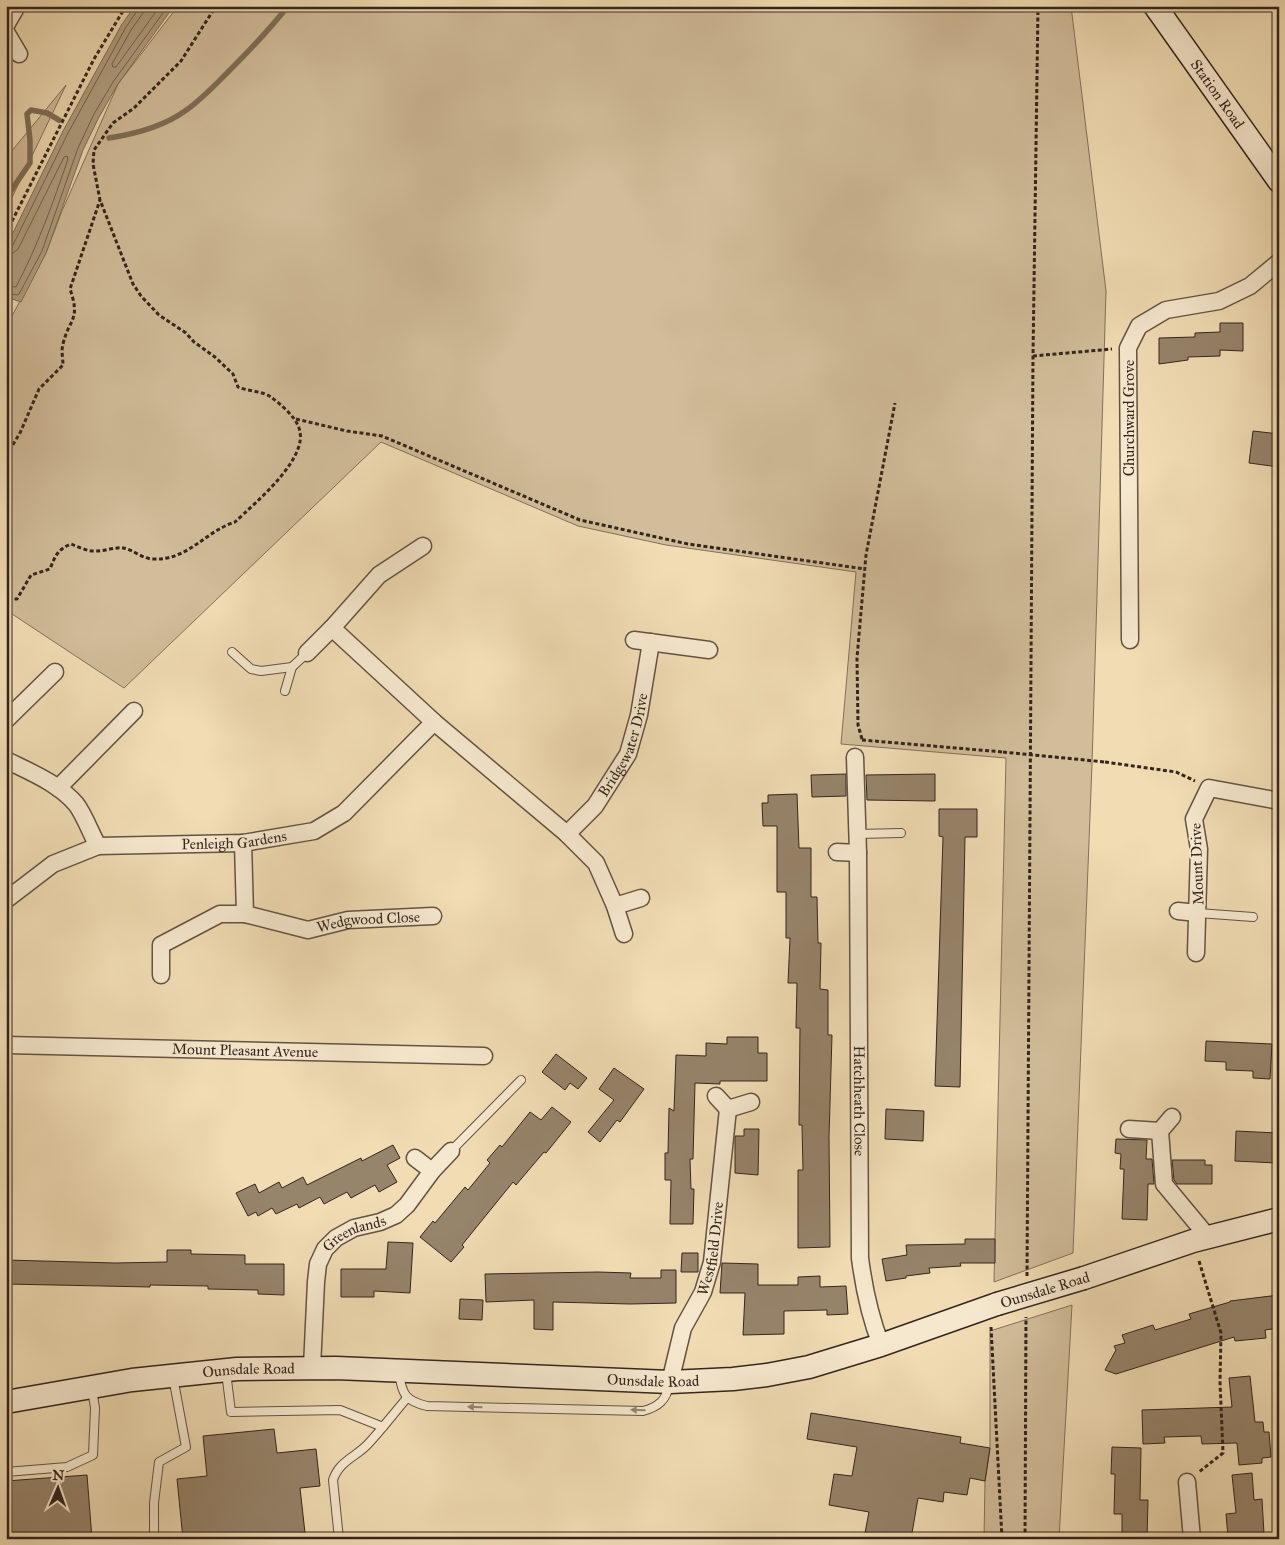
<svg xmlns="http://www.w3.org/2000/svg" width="1285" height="1545" viewBox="0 0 1285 1545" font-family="'IM FELL Great Primer',serif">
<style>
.green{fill:#d1bd9a;stroke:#82715b}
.water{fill:#b19e80;stroke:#7f6e58}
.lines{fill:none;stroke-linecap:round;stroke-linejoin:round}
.shore{stroke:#72624e;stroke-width:1}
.stream{stroke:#7f6e58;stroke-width:5.5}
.building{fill:#96846b;stroke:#34251c}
.lane-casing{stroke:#635342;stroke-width:10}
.street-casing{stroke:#635342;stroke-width:19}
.secondary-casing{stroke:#34251c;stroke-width:25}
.path{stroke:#34251c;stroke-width:3;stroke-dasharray:4 2.5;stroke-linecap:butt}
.lane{stroke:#f6e8ce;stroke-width:8}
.street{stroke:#f6e8ce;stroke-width:16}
.secondary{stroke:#f6e8ce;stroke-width:22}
.secondary-bridge-casing{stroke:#34251c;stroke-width:25;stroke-linecap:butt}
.path-bridge{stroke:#34251c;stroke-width:3;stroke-dasharray:4 2.5;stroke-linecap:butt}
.secondary-bridge{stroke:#f6e8ce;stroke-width:22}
.oneway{fill:#958675}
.labels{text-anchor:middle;stroke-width:4;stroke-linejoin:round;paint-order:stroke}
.street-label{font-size:15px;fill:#34251c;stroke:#f6e8ce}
</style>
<rect width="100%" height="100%" fill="#f1dcb4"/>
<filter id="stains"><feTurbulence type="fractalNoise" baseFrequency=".004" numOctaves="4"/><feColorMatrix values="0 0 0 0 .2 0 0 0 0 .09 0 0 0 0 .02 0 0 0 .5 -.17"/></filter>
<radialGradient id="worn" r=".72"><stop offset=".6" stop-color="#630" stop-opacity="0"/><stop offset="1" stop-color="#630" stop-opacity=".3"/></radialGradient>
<!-- green -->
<g class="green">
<path d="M 178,6 L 521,6 L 530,10 L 552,6 L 1071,6 L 1106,291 L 1092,764 L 1073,1253 L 994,1282 L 1006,758 L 841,744 L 856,572 L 666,545 L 578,526 L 381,442 L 124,688 L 6,610 L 6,327 L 46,253 L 62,211 L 118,84 Z"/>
<path d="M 66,85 L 6,210 L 6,158 Z"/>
<path d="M 1072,1305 L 1059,1539 L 984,1539 L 985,1481 L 990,1448 L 990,1331 Z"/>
</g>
<!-- water -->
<path class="water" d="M 135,6 L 174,6 L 118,84 L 99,117 L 83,150 L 46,253 L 21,302 L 6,297 L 6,247 L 63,131 L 122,24 Z"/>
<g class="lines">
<!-- shore -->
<g class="shore">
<path d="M 145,6 L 143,13 L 131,30 L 112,64 L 113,67 L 116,67 L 160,6"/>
<path d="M 6,248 L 13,245 L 68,133 L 126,27 L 137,11 L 138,6"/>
<path d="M 6,254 L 13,253 L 18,249 L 64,157 L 67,156 L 68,159 C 53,203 38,245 16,287 L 6,286"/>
<path d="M 6,293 L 17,295 L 19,294 L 42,251 L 78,148 L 94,114 L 113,82 L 168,6"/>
</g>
<!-- stream -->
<g class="stream">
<path d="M 109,138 C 135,134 164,126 185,111 C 201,100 215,85 228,72 C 249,51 270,29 288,6"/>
<path d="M 6,198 L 30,163 L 30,140 L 27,114 L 31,110 L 47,113 L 59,120"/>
</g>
</g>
<!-- building -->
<g class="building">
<path d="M 1220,323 L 1243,323 L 1243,351 L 1220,350 L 1220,356 L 1188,357 L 1188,360 L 1159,364 L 1159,338 L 1195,337 L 1195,333 L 1220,332 Z"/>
<path d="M 1253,431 L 1279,434 L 1279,467 L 1249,463 Z"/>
<path d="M 846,774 L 846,796 L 812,797 L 811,775 Z"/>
<path d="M 935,774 L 935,801 L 867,800 L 866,775 Z"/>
<path d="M 797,794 L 799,848 L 811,848 L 811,897 L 817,897 L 818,943 L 821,943 L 820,989 L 828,990 L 828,1035 L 832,1035 L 829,1137 L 830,1247 L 798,1248 L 798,1170 L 803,1170 L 802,1125 L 799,1125 L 800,1028 L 796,1028 L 797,983 L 788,983 L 790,938 L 786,938 L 786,892 L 777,892 L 777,826 L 763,826 L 762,803 L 768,803 L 768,795 Z"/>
<path d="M 939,809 L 977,809 L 977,837 L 965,837 L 960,1087 L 935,1086 L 943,837 L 939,836 Z"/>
<path d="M 727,1037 L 758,1037 L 758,1053 L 767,1053 L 767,1081 L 720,1081 L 720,1084 L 695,1083 L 693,1159 L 690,1159 L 691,1189 L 694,1189 L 693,1224 L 670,1224 L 671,1180 L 665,1180 L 665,1153 L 668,1153 L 669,1108 L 674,1111 L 676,1055 L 706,1056 L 706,1043 L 727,1044 Z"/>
<path d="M 1206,1041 L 1272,1044 L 1270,1079 L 1253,1078 L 1253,1071 L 1226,1070 L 1226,1062 L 1205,1061 Z"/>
<path d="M 556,1054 L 587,1078 L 578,1089 L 570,1083 L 565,1090 L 542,1072 Z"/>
<path d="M 614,1068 L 644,1089 L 620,1122 L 617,1120 L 600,1142 L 588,1132 L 614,1100 L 599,1089 Z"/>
<path d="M 552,1107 L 571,1122 L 546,1153 L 544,1152 L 516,1185 L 513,1182 L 462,1245 L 464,1247 L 451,1262 L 420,1237 L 433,1221 L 435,1223 L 465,1187 L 468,1190 L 490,1163 L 487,1160 L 500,1145 L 502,1147 L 530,1112 L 541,1120 Z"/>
<path d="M 886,1109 L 924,1111 L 923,1141 L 885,1139 Z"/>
<path d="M 744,1129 L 759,1129 L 758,1175 L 735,1173 L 735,1136 L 744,1136 Z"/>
<path d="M 1236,1131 L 1277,1133 L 1276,1163 L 1235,1161 Z"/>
<path d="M 1116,1139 L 1147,1140 L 1146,1159 L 1152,1159 L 1154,1184 L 1148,1184 L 1147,1220 L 1122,1219 L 1124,1169 L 1120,1169 L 1121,1154 L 1115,1153 Z"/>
<path d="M 393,1145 L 400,1158 L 387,1165 L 397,1182 L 379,1192 L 375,1185 L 351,1198 L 347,1192 L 324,1204 L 320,1197 L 299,1208 L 297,1204 L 276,1214 L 272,1208 L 258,1216 L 256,1212 L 248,1216 L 236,1193 L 255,1184 L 259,1193 L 279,1182 L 282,1188 L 303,1177 L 307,1185 L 361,1158 L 362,1161 Z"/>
<path d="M 1172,1160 L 1205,1160 L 1205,1165 L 1212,1165 L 1212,1184 L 1177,1184 L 1174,1180 Z"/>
<path d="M 965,1239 L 995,1239 L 995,1263 L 960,1263 L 961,1266 L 929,1268 L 930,1273 L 906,1276 L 906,1278 L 886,1281 L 882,1259 L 907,1255 L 906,1245 L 965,1244 Z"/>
<path d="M 388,1242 L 413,1243 L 410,1293 L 374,1291 L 374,1297 L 341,1297 L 341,1269 L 386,1269 Z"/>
<path d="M 167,1250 L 191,1250 L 191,1254 L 245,1255 L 245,1264 L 284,1264 L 284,1295 L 258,1294 L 258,1290 L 208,1289 L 208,1286 L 150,1285 L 150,1287 L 6,1284 L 6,1260 L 115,1263 L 167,1262 Z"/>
<path d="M 682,1253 L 698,1253 L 698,1272 L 681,1272 Z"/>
<path d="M 722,1263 L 758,1264 L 758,1285 L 798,1285 L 798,1277 L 820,1276 L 820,1287 L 846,1286 L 848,1314 L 827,1315 L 827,1310 L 784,1311 L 784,1334 L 743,1335 L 745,1293 L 720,1293 Z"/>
<path d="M 661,1270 L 676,1270 L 676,1303 L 630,1304 L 553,1302 L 553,1330 L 534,1329 L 534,1300 L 486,1302 L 485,1274 L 598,1272 L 631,1273 L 630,1278 L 661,1278 Z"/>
<path d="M 1279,1295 L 1279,1328 L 1265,1330 L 1266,1338 L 1235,1341 L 1234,1337 L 1116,1374 L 1105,1370 L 1116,1350 L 1114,1346 L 1125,1343 L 1122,1335 L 1153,1325 L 1155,1330 L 1191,1319 L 1189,1314 L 1230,1302 L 1230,1301 Z"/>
<path d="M 460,1299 L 483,1300 L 482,1320 L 459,1319 Z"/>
<path d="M 1250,1376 L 1255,1422 L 1263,1422 L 1264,1432 L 1269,1432 L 1271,1457 L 1262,1458 L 1262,1463 L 1239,1465 L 1237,1443 L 1202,1444 L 1201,1436 L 1164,1437 L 1165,1443 L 1143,1444 L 1142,1410 L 1232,1407 L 1229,1378 Z"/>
<path d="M 811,1413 L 961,1437 L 960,1443 L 990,1448 L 985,1481 L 970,1478 L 967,1495 L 944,1492 L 943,1502 L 918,1498 L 911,1539 L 884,1539 L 884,1536 L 865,1533 L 869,1512 L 829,1505 L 834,1474 L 852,1476 L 857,1447 L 807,1439 Z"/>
<path d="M 274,1429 L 277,1453 L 316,1449 L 320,1486 L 300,1488 L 305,1533 L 260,1537 L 260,1539 L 183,1539 L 177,1479 L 207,1476 L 203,1436 Z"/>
<path d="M 1112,1447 L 1141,1448 L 1140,1500 L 1148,1500 L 1147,1539 L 1122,1539 L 1122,1514 L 1114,1514 L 1115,1474 L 1111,1474 Z"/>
<path d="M 1252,1473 L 1254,1500 L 1262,1499 L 1264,1534 L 1228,1537 L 1226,1514 L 1236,1513 L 1232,1475 Z"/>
<path d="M 87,1475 L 92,1539 L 6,1539 L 6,1481 Z"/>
</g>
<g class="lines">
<defs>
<g id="lane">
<path d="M 232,652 L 251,669 L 261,671 L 292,667 L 307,653"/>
<path d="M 285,691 L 292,667"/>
<path d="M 858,834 L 901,833"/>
<path d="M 1198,913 L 1253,917"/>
<path d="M 451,1151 L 521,1080"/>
<path d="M 226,1372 L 231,1412 L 340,1410 L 383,1427"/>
<path d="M 399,1373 C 402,1395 406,1401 427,1406 L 643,1411 C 658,1407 667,1400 669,1384"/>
<path d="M 6,1472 L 67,1467 L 93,1455 L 95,1408 L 92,1389"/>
<path d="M 147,1539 L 154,1538 L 154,1503 L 159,1462 L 186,1447 L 173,1377"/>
<path d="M 339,1539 L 333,1480 C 339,1461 356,1457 368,1444 C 382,1429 394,1413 407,1398"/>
</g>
<g id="street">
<path d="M 6,25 L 17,6"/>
<path d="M 6,32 L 19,54"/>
<path d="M 332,628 L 434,722 L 567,834 L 596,863 L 615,906 L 624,934"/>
<path d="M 634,640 L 709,650"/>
<path d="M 1130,640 L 1128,348 L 1139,326 L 1166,310 L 1219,301 L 1250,286 L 1279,262"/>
<path d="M 307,653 L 332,628 L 379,575 L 423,546"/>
<path d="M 6,720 L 55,672"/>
<path id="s1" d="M 855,757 L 858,853 L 860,1258 C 864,1289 870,1317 881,1345"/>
<path d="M 6,760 C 30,772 58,783 76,804 C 84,814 91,834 98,846"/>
<path d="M 58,788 L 134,711"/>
<path id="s2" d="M 567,834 L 595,806 L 628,754 L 639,715 L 651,642"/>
<path d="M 243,843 L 245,914"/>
<path d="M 837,852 L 858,853"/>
<path id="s3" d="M 6,900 L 53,864 L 98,846 L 243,843 L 314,831 L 344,813 L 434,722"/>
<path d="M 615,906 L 641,898"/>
<path d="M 1178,911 L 1198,913"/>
<path d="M 1196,953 L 1199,849 L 1194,819 L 1209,788 L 1279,801"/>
<path id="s4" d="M 161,975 L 161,945 L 220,914 L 245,914 L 308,930 L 348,920 L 433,916"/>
<path id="s5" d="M 6,1045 L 484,1056"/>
<path d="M 716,1096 L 728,1109 L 751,1102"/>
<path d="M 1129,1129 L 1160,1131 L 1172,1117"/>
<path d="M 1160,1131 L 1164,1184 L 1208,1237"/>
<path d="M 415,1158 L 432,1171"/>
<path id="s6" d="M 312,1367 L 316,1282 L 318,1264 L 325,1249 L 336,1238 L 354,1228 L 380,1222 L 396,1215 L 407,1205 L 432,1171 L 451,1151"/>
<path id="s7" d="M 670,1382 L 683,1328 L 703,1292 L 712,1262 L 728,1109"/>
<path d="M 1187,1482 L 1192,1539"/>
</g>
<g id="secondary">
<path id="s8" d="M 1155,6 L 1279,181"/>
<path d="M 1084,1278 L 1193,1241 L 1279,1219"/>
<path id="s9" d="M 6,1402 L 132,1380 L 237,1369 L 336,1368 L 670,1382 L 733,1379 L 767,1375 L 809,1367 L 881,1345 L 997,1304"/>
</g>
</defs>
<!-- lane casing -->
<use href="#lane" class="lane-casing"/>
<!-- street casing -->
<use href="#street" class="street-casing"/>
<!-- secondary casing -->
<use href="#secondary" class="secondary-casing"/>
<!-- path -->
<g class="path">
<path d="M 6,233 L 94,59 L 126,6"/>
<path d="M 1033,356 L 1112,349"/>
<path d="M 296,419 L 347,431 L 382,436 L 580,520 L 688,544 L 865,569"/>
<path d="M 6,456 L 20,433 L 39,389 L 63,365 C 63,359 61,351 63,344 C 69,318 81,321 70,289 L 100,200"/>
<path d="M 6,607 L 11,599 L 17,599 L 31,575 L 50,569 C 55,556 58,549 71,544 C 79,547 88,552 97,551 C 105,551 115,547 123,548 C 132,549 141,558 152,559 C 188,561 204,532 235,522 C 255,503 310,458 299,428 C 295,416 280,404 271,397 C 262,391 247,391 238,387 L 233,374 L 215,357 L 194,342 L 186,333 L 159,315 L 141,296 L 133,284 L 100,200 L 93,164 L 94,150 L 113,123 L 134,108 L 181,61 L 216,6"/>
<path d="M 862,739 L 858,725 L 857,658 L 866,555 L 895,403"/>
<path d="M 862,740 L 1003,752"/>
<path d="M 1105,762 L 1176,772 L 1195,781"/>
<path d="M 1199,1261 L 1221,1333 L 1220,1382 L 1223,1453 L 1199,1472"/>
<path d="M 1027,1276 L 1033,356 L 1038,6"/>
<path d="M 991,1327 L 1002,1539"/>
<path d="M 1025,1539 L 1026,1317"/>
</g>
<!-- lane -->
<use href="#lane" class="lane"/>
<!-- street -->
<use href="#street" class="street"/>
<!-- secondary -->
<use href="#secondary" class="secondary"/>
<defs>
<path id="secondary-bridge" d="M 997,1304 L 1084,1278"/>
</defs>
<!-- secondary-bridge casing -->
<use href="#secondary-bridge" class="secondary-bridge-casing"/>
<!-- path-bridge -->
<path class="path-bridge" d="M 1003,752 L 1105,762"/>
<!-- secondary-bridge -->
<use href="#secondary-bridge" class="secondary-bridge"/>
</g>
<!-- one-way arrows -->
<defs><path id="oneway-solid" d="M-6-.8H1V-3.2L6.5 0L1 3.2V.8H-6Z" transform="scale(1.25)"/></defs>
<g class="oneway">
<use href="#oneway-solid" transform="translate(475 1407) rotate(-179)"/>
<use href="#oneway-solid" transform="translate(638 1410) rotate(-179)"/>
</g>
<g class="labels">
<!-- street labels -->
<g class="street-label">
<text dy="5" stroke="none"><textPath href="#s8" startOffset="108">Station Road</textPath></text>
<text transform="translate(1129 418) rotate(-90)" y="5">Churchward Grove</text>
<text dy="5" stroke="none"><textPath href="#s2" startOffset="108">Bridgewater Drive</textPath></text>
<text dy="5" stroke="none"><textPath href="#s3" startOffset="244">Penleigh Gardens</textPath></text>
<text transform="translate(1197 864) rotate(-92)" y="5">Mount Drive</text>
<text dy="5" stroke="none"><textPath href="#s4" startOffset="248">Wedgwood Close</textPath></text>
<text dy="5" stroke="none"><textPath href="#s5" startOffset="239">Mount Pleasant Avenue</textPath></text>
<text dy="5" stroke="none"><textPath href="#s1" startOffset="344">Hatchheath Close</textPath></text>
<text dy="5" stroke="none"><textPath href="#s6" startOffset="154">Greenlands</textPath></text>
<text dy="5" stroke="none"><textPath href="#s7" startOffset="141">Westfield Drive</textPath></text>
<text transform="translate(1045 1290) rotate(-17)" y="5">Ounsdale Road</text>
<text dy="5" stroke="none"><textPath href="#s9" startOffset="245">Ounsdale Road</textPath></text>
<text dy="5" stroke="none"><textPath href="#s9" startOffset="650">Ounsdale Road</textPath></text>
</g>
</g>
<!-- margin -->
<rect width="1285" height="1545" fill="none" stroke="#f1dcb4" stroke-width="25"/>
<rect x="8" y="8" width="1270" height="1530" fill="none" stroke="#34251c" stroke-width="2.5"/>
<rect x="12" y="12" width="1260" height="1520" fill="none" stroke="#34251c"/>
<!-- north arrow -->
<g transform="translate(58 1488) rotate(2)" stroke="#f6e8ce" stroke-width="4" paint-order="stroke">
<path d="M0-4L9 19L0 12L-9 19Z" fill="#34251c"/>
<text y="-8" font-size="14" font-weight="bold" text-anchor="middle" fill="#34251c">N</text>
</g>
<rect width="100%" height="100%" filter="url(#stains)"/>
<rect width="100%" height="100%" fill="url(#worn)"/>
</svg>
